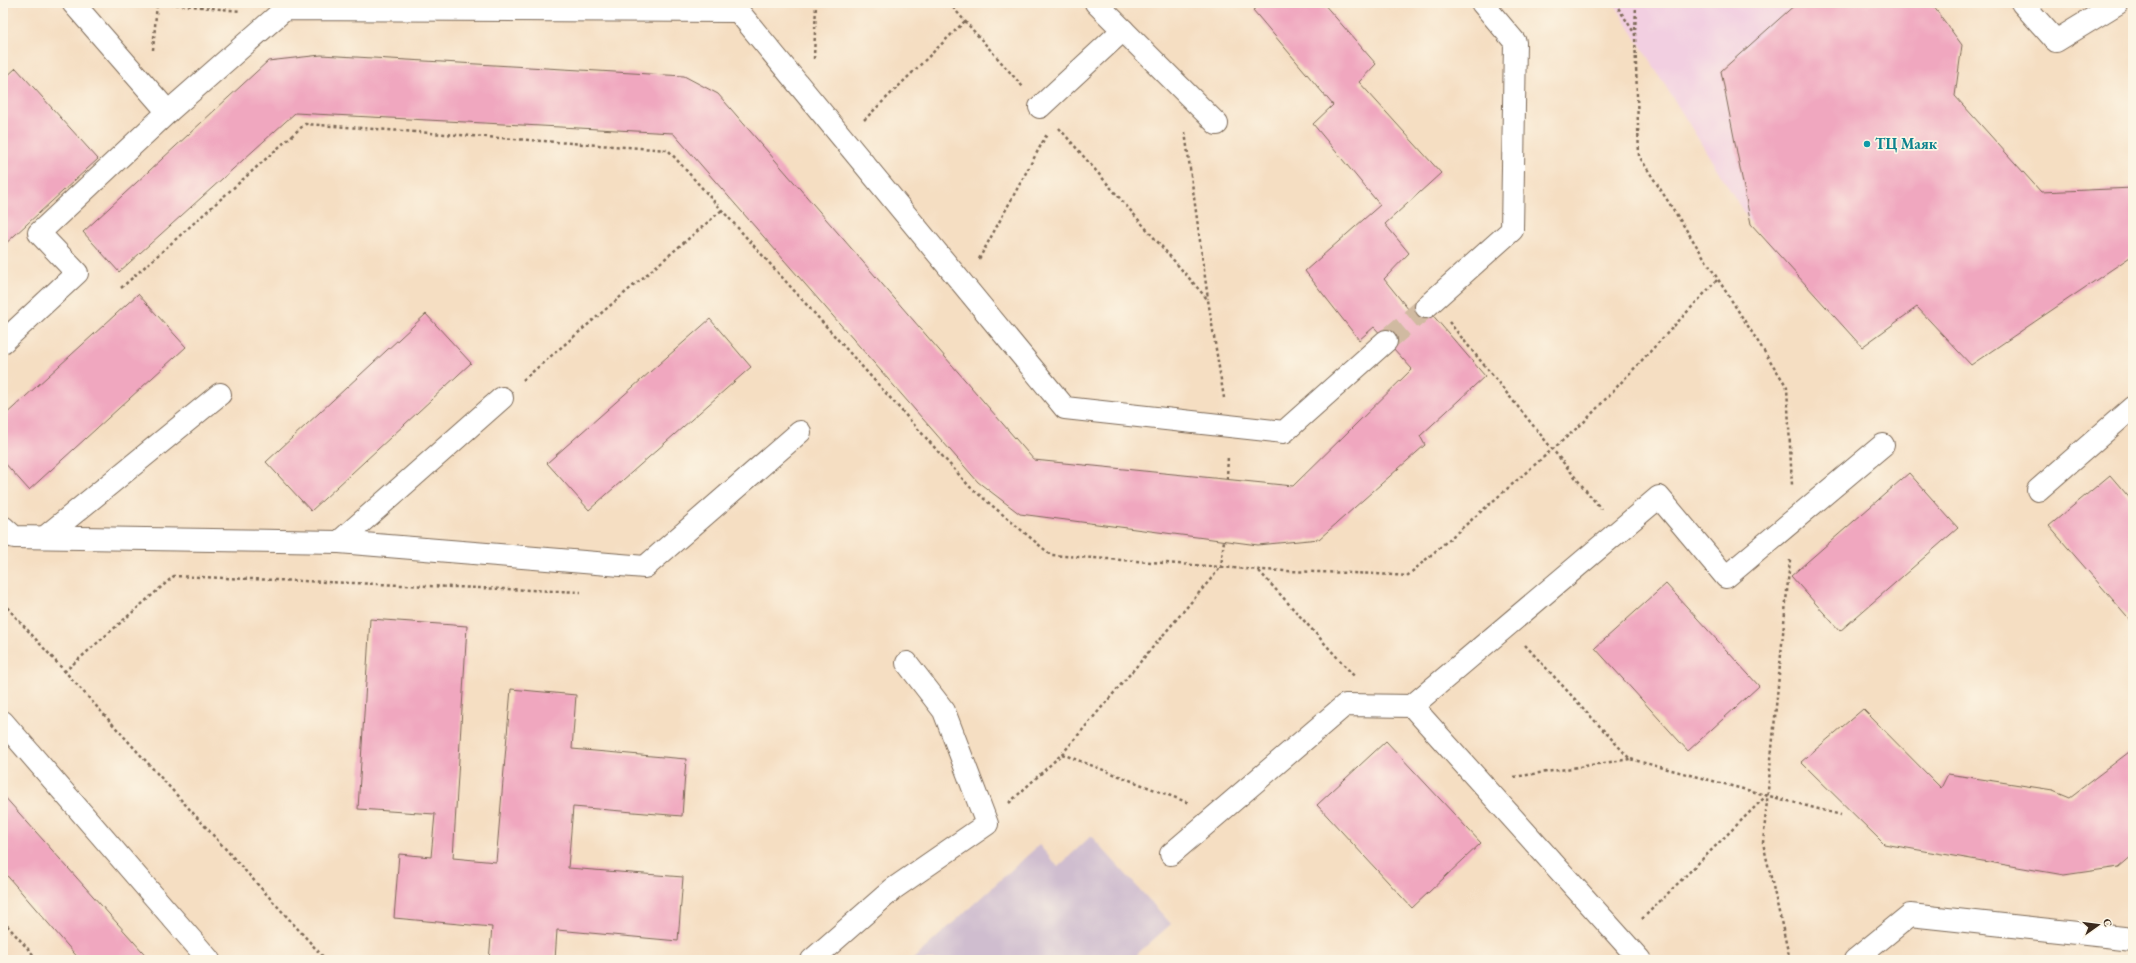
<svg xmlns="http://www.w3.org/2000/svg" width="2136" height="963" viewBox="0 0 2136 963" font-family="'EB Garamond',serif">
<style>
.built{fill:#f2cfe1}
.industrial{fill:#cfbdcf}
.building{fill:#f0a7bf}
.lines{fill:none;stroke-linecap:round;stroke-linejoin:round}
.minor-tunnel{stroke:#d0baa1;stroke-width:22;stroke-dasharray:22 11;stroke-linecap:butt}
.minor-casing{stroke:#7c6957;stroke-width:24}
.path{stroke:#7c6957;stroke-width:2.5;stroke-dasharray:3 3;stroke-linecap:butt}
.minor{stroke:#fff;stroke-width:22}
.culture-dot{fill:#0f9aa8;stroke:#fcf5e5;stroke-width:1.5}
.labels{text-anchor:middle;stroke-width:3.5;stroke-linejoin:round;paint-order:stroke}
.culture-label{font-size:15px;font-weight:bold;fill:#0d838f;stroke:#fcf5e5;text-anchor:start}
</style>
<rect width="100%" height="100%" fill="#fcf5e5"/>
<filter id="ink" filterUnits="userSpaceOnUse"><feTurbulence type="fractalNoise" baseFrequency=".025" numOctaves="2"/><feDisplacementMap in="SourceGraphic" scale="8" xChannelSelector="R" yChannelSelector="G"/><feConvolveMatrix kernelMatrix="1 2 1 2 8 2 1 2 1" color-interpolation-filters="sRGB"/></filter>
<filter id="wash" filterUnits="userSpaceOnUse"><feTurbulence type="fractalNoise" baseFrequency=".012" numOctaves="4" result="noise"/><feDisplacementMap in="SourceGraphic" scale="16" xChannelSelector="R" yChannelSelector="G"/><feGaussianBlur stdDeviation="0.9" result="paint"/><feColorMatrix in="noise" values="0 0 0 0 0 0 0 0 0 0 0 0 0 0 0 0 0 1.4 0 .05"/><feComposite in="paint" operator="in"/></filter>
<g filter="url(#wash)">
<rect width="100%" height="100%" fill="#f5dec2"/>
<!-- built -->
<path class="built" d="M 1614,3 L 1931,3 L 1962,45 L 1955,96 L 2041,192 L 1917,307 L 1862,347 L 1751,224 Z"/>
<!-- industrial -->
<path class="industrial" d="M 1091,836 L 1171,924 L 1137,954 L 1143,960 L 912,960 L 1039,845 L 1058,867 Z"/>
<g id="blocks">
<!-- building -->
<g class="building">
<path d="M 1263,3 L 1323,3 L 1376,64 L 1359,82 L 1441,173 L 1385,224 L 1409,253 L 1384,279 L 1413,315 L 1424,305 L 1485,376 L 1420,436 L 1425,445 L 1319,539 L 1258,545 L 1020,514 L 978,482 L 673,133 L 295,113 L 119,272 L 83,232 L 268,61 L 321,55 L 684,76 L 718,94 L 1034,460 L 1293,486 L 1412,369 L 1374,327 L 1359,340 L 1305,271 L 1380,205 L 1313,124 L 1333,105 L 1253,10 Z"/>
<path d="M 1797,3 L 1931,3 L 1962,45 L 1955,96 L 2041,192 L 2133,188 L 2133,255 L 1971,365 L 1917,307 L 1862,347 L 1751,224 L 1721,71 Z"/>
<path d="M 16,68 L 98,159 L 3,246 L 3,80 Z"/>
<path d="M 138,294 L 186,347 L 29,490 L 3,461 L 3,417 Z"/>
<path d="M 426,314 L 471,363 L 311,511 L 266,462 Z"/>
<path d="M 710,319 L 751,367 L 589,510 L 547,463 Z"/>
<path d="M 1909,473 L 1958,528 L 1840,631 L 1791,576 Z"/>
<path d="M 2110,475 L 2133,502 L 2133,623 L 2049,526 Z"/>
<path d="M 1666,584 L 1759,686 L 1688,751 L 1595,648 Z"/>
<path d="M 370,619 L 467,626 L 453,858 L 496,862 L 511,689 L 576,695 L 572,749 L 686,759 L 682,816 L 573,807 L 568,868 L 683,877 L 678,941 L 557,930 L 555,960 L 489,960 L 492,927 L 394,918 L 399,854 L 431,857 L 435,814 L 358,809 Z"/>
<path d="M 1863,709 L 1941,788 L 1948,774 L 2053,790 L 2070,797 L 2133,749 L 2133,855 L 2119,867 L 2064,875 L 1884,844 L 1801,762 Z"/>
<path d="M 1386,741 L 1481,843 L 1412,908 L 1317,805 Z"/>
<path d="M 3,795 L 150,960 L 80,960 L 3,871 Z"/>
</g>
</g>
</g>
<g filter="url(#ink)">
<use href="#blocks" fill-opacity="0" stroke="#7c6957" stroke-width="1"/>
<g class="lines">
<!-- minor-tunnel -->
<path class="minor-tunnel" d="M 1386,341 L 1426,307"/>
<defs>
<g id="minor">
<path d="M 73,3 L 168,112 L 285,9 L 738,11 L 1065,408 L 1284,432 L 1386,341"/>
<path d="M 1096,3 L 1217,124"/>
<path d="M 2022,3 L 2056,41 L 2118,3"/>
<path d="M 1040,107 L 1123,30"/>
<path d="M 1426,307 L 1512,230 L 1515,42 L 1482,3"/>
<path d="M 3,342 L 77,273 L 39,233 L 168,112"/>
<path d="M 2038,490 L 2133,407"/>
<path d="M 3,527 L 14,537 L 339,542 L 645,567 L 800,432"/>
<path d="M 45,537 L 220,394"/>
<path d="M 339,542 L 502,398"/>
<path d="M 1412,706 L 1640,960"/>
<path d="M 3,722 L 209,960"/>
<path d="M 1171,854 L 1345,705 L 1412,706 L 1659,497 L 1726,577 L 1883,445"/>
<path d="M 812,960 L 893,889 L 987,824 L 944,711 L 907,663"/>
<path d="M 1855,960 L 1910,915 L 2133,939"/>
</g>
</defs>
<!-- minor casing -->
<use href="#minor" class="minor-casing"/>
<!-- path -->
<g class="path">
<path d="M 164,3 L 240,11"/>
<path d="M 949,3 L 1023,87"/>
<path d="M 1615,3 L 1635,34"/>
<path d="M 1636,3 L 1635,35 L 1639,156 L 1787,387 L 1792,485"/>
<path d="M 153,50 L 157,3"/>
<path d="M 814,59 L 816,3"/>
<path d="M 864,120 L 965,21"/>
<path d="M 1059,128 L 1208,300 L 1224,398"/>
<path d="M 1185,132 L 1208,299"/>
<path d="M 979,259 L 1047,134"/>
<path d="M 121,288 L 305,124 L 668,150 L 970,487 L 1051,555 L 1221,567 L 1224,540"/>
<path d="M 1449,322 L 1601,509"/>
<path d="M 523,380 L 722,210"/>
<path d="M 1227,479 L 1228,455"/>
<path d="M 1259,571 L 1355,677"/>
<path d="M 3,603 L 326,960"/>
<path d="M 1525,645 L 1630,759 L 1841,815"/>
<path d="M 64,672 L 174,576 L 581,592"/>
<path d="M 1062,754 L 1189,803"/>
<path d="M 1514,777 L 1630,759"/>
<path d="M 1009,803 L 1062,754 L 1221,567 C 1283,573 1345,571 1407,576 L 1585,421 L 1718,279"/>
<path d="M 1642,919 L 1767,795"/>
<path d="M 3,921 L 38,960"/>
<path d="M 1790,960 L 1763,843 L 1790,560"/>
</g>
<!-- minor -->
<use href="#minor" class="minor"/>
</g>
</g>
<!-- markers -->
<circle class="culture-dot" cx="1867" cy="144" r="4"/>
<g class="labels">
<!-- culture labels -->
<g class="culture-label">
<text x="1875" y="149">ТЦ Маяк</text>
</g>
</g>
<!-- margin -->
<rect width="2136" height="963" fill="none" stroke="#fcf5e5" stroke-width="16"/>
<!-- north arrow -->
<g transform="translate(2098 925) rotate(76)" stroke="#fcf5e5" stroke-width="3" paint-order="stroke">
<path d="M0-3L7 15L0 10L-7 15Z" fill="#3b2a1e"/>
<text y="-6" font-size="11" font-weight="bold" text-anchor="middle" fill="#3b2a1e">С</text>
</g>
</svg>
